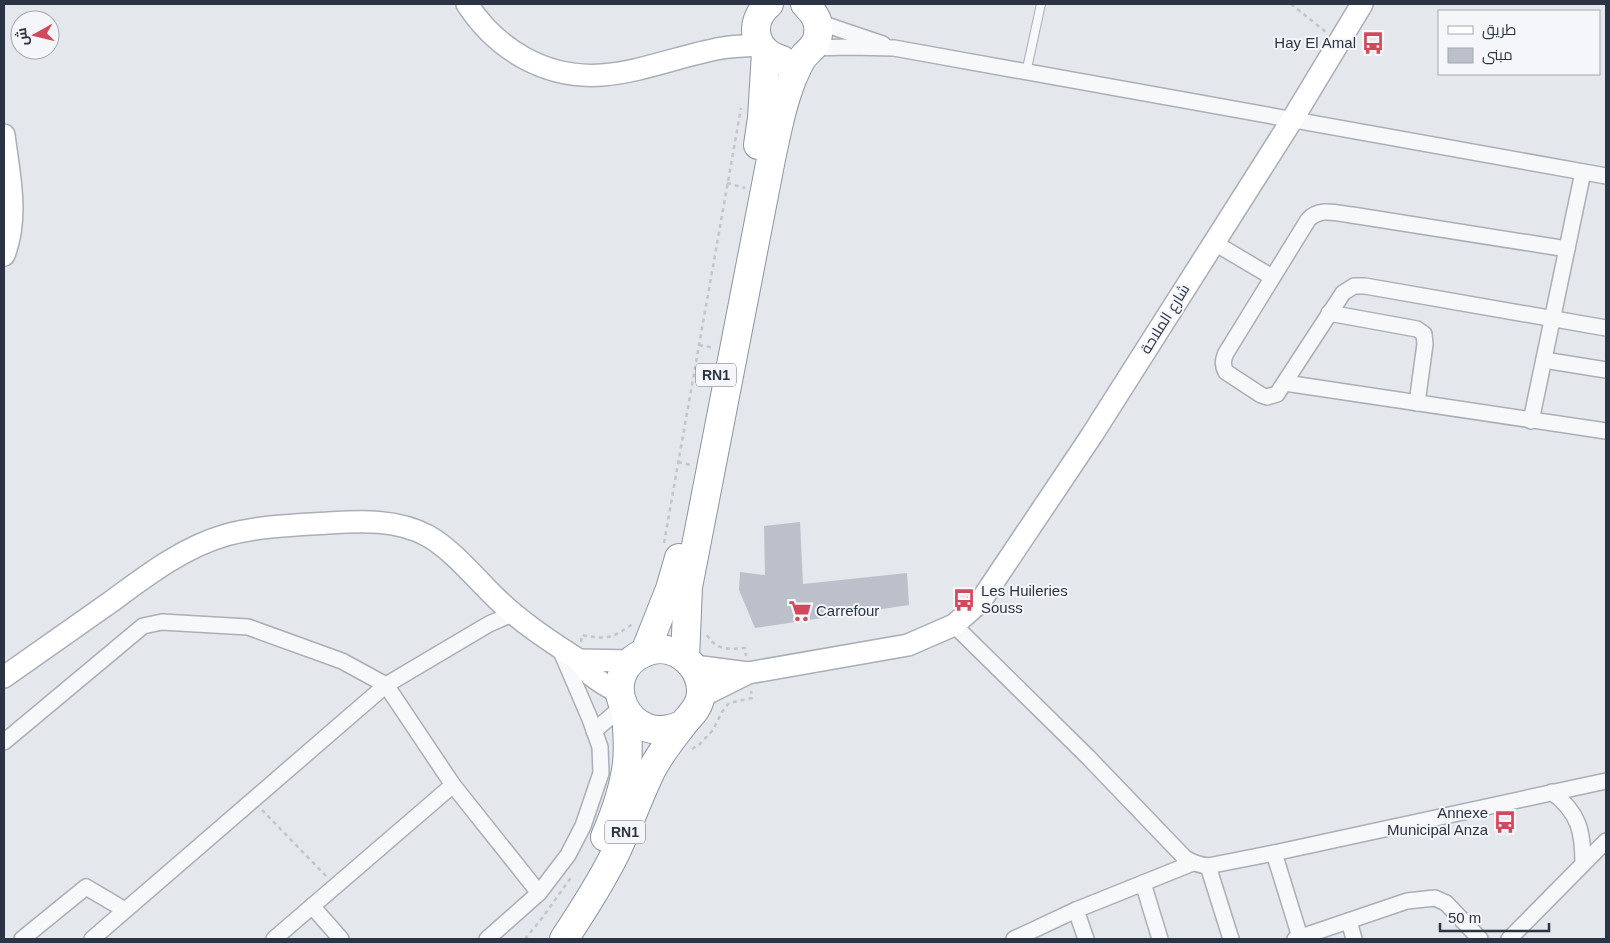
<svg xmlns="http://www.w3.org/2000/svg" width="1610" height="943" viewBox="0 0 1610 943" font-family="Arial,Cairo,sans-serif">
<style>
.building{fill:#bbc0ca}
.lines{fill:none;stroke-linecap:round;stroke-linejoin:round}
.lane-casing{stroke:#a9aeb7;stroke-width:10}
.street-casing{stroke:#a9aeb7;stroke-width:18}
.secondary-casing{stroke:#a9aeb7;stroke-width:24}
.highway-casing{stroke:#8b94a3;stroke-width:30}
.path{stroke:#c2c5cb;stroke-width:2.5;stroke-dasharray:4 4;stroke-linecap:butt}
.lane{stroke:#f7f8fa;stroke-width:8}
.street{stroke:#f7f8fa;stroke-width:15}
.secondary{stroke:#fff;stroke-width:21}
.highway{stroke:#fff;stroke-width:28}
.labels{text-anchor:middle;stroke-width:4;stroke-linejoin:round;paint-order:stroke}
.shield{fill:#f4f6f9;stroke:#676e7b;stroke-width:1}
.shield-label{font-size:14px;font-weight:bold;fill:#2b3445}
.poi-label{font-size:15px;fill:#2b3445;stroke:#f4f6f9;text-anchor:end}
.street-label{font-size:15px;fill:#2b3445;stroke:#f4f6f9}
</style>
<rect width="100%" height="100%" fill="#e4e7ec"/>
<!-- building -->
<path class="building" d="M 800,522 L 803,584 L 907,573 L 909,605 L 755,628 L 739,590 L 740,572 L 765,575 L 764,526 Z"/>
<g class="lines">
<defs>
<path id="lane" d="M 1026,73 L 1041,4"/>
<g id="street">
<path d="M 818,22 L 883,44"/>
<path d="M 812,48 L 850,47 L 894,48 L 1606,176"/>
<path d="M 1213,242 L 1272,277"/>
<path d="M 1567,249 L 1352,215 C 1337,213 1319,207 1308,220 L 1226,353 C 1223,360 1222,365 1226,372 L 1261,395 L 1267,397 L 1277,394 L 1343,293 L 1354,286 L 1365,286 L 1606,328"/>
<path d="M 1329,313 L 1417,329 L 1424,334 L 1425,344 L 1417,403"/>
<path d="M 1544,360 L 1606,370"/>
<path d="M 1285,383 L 1606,431"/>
<path d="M 1531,421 L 1583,172"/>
<path d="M 954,625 L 1088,757 L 1185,858 C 1193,863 1199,865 1208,866 L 1274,853 L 1606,781"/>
<path d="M 594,731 L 623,706"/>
<path d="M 4,742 L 143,626 L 162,622 L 248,627 L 342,661 L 386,685 L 453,785 L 539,893"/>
<path d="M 1552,792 C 1579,813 1583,831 1583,864"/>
<path d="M 1274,853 L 1300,937"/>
<path d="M 1208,866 L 1231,939"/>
<path d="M 1143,883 L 1160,939"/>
<path d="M 312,906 L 341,939"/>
<path d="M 1076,910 L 1086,939"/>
<path d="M 1349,921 L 1354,939"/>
<path d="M 22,939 L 86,887 L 125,910"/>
<path d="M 92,939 L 386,685 L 489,624 L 512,614"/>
<path d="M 274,939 L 453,785"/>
<path d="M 487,939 L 539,893 L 568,855 L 583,826 L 601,773 L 600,747 L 590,719 L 560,649"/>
<path d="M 1014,939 L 1076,910 L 1193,863"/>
<path d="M 1295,939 L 1407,901 L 1435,898 L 1446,903 L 1480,939"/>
<path d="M 1509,939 L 1606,841"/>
</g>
<g id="secondary">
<path d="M 467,4 C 497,50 546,79 602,75 C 642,72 682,55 722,48 C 734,46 748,46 760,45"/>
<path d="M 4,135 C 9,174 19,217 4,255"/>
<path d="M 578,660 L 632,661"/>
<path d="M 694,666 L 748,673 L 908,645 L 954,625 L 980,602 L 1092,435 L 1292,120 L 1362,4"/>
<path d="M 4,677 C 40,652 76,626 112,601 C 147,575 184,547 226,535 C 259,526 294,525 328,523 C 361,521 397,519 428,536 C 453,550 476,579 497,599 C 521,622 548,640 576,658 C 582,663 586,670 591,675 C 600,682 610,688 620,693"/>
<path d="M 700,697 L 748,673"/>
</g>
<g id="highway">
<path d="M 769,4 C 747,23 754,52 782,60"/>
<path d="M 758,145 L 762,118 L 766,52"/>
<path d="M 645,652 L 670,589 L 679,558"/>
<path d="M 685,658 L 688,587 L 771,159 C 777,131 782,104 793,77 C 796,71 799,62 804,56 C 810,49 817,46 818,34 C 820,21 814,13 805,4"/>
<path d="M 605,837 C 615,814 624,788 627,763 C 629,746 627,729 626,712"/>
<path d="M 564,939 C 582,912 600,884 615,854 C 628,827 638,798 651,771 C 659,755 671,740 681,727 C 688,717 697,711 700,699 C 707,669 675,640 646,652 C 593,673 628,752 683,724"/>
</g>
</defs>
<!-- lane casing -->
<use href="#lane" class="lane-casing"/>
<!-- street casing -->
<use href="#street" class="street-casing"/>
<!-- secondary casing -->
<use href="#secondary" class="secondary-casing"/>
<!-- highway casing -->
<use href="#highway" class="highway-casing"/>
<!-- path -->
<g class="path">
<path d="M 1291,4 L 1326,32"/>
<path d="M 727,183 L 745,188"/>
<path d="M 699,345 L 714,348"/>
<path d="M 678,462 L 691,465"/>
<path d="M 664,543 L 741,108"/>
<path d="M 707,635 C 716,651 730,649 745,648 L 746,656"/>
<path d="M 581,642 L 582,635 C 607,640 613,638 634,623"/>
<path d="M 692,749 L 700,744 L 713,730 L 722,712 L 729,703 L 752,698 L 751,691"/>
<path d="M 262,810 L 326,876"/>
<path d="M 525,939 L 543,917 L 572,876"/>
</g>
<!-- lane -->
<use href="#lane" class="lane"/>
<!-- street -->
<use href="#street" class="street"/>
<!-- secondary -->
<use href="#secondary" class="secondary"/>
<!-- highway -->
<use href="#highway" class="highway"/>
</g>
<!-- icons -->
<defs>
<symbol id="bus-bare" viewBox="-9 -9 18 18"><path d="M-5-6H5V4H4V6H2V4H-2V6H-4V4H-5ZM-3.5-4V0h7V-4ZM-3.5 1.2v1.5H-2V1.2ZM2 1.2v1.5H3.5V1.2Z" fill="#d1495b" stroke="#f4f6f9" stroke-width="2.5" paint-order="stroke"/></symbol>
<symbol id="supermarket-bare" viewBox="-9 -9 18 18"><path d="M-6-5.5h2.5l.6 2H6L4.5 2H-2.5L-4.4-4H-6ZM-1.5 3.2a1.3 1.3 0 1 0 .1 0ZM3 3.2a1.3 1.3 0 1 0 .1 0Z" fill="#d1495b" stroke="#f4f6f9" stroke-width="2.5" paint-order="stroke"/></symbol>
</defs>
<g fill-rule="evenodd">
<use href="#bus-bare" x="1357" y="27" width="32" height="32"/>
<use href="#bus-bare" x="948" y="584" width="32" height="32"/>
<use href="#supermarket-bare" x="784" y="595" width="32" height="32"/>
<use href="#bus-bare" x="1489" y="806" width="32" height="32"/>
</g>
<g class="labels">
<!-- shield labels -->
<g class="shield">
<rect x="696" y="363.5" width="40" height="23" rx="4"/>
<rect x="605" y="820.5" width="40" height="23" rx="4"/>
</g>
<g class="shield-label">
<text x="716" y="380">RN1</text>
<text x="625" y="837">RN1</text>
</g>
<!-- poi labels -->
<g class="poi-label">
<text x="1356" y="48">Hay El Amal</text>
<text x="981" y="596" text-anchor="start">Les Huileries<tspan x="981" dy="17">Souss</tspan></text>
<text x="816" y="616" text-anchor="start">Carrefour</text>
<text x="1488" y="818">Annexe<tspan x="1488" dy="17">Municipal Anza</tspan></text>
</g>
<!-- street labels -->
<g class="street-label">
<text transform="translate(1165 319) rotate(-58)" y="5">شارع الملاحة</text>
</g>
</g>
<!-- border -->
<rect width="1610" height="943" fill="none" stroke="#2b3445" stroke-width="10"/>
<!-- legend -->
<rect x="1438" y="10" width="162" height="65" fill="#f4f6f9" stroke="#a4a8b1"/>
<rect x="1448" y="26" width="25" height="8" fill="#ffffff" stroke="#a4a8b1"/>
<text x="1482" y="35" font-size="15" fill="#2b3445">طريق</text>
<rect x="1448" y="48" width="25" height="15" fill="#bbc0ca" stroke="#a4a8b1"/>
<text x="1482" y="60" font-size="15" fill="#2b3445">مبنى</text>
<!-- north arrow -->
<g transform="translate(35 35) rotate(262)"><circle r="24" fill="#f4f6f9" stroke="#a4a8b1"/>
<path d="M0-4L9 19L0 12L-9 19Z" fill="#d1495b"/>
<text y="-8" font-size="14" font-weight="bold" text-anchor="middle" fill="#2b3445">ش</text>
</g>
<!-- scale -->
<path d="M1440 923v8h109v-8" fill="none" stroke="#2b3445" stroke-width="2.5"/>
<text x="1448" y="923" font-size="15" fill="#2b3445" stroke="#f4f6f9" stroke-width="4" paint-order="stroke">50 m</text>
</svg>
